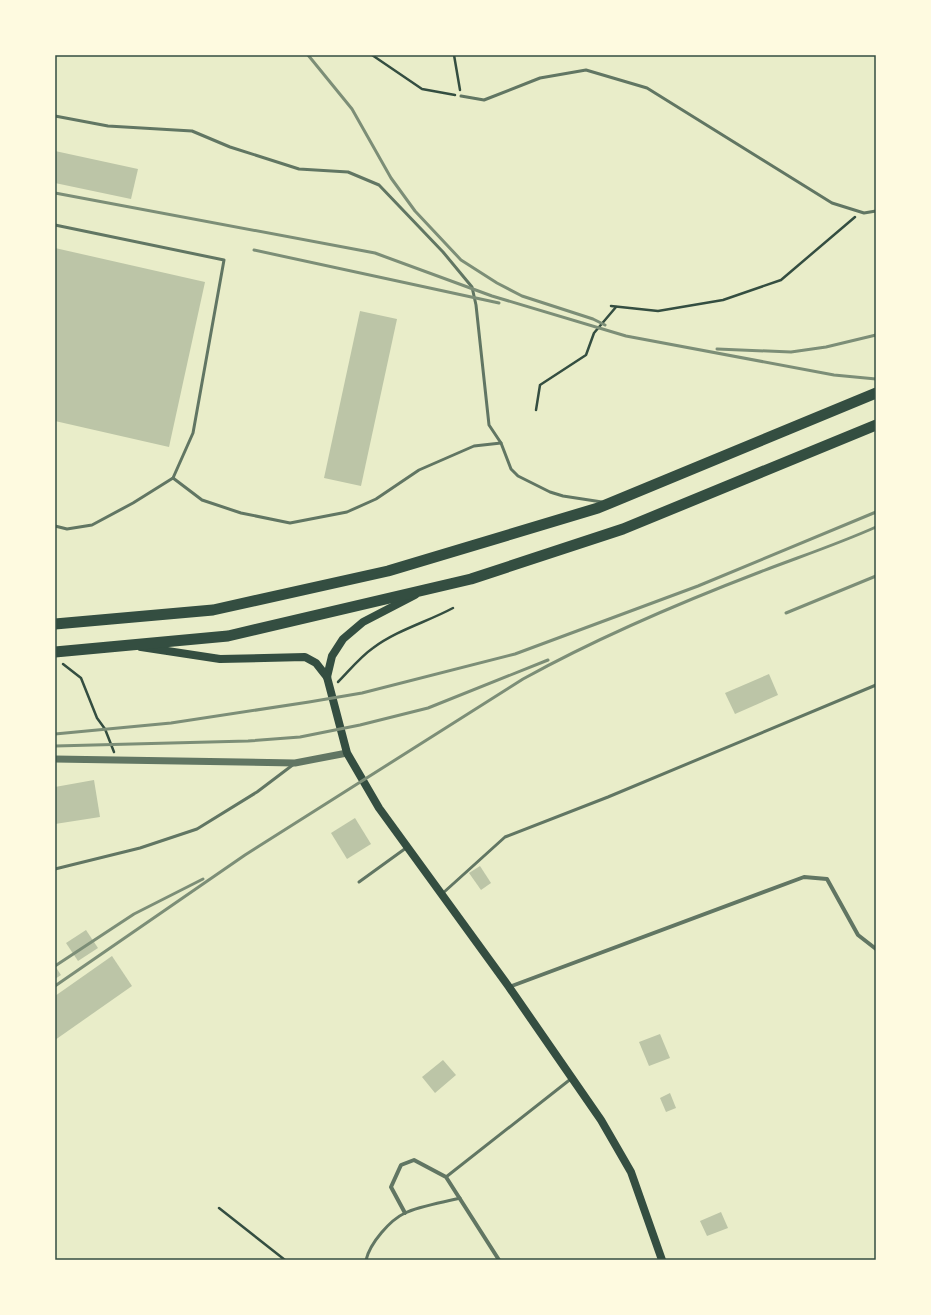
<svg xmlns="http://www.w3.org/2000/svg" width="931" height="1315" viewBox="0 0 931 1315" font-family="'Open Sans',sans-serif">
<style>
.building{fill:#bcc5a7}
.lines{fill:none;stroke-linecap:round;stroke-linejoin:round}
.path{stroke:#344e41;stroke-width:2.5}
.service{stroke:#617663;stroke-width:3}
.minor{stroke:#617663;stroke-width:4}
.tertiary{stroke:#617663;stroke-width:7}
.secondary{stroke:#344e41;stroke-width:8}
.trunk{stroke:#344e41;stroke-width:11}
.rail{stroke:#7c8e77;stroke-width:3}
.neatline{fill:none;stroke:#344e41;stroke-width:1.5}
</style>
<rect width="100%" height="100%" fill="#e9edc9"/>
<!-- building -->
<g class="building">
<path d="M 55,151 L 138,169 L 131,199 L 55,183 Z"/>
<path d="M 55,248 L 205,282 L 169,447 L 55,421 Z"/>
<path d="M 360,311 L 397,319 L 361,486 L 324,478 Z"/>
<path d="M 769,674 L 778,695 L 735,714 L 725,693 Z"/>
<path d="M 94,780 L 100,817 L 55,824 L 55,787 Z"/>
<path d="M 355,818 L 371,844 L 347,859 L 331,833 Z"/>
<path d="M 480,866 L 491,883 L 481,890 L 469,873 Z"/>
<path d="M 86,930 L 98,948 L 78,961 L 66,943 Z"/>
<path d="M 112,956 L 132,986 L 55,1040 L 55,996 Z"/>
<path d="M 55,966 L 61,975 L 55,979 Z"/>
<path d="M 660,1034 L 670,1058 L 649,1066 L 639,1042 Z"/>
<path d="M 443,1060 L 456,1075 L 435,1093 L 422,1077 Z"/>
<path d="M 670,1093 L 676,1108 L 666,1112 L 660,1098 Z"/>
<path d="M 721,1212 L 728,1228 L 707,1236 L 700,1221 Z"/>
</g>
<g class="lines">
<!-- path -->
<g class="path">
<path d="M 372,55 L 422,89 L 455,95"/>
<path d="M 454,55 L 460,90"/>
<path d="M 611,306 L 658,311 L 723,300 L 781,280 L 855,217"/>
<path d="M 536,410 L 540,385 L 586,355 L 594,333 L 616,307"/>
<path d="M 63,664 L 81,678 L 97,718 L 105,729 L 114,752"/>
<path d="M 338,682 C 349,671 360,657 373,648 C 397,630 427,622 453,608"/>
<path d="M 219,1208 L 285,1260"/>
</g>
<!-- service -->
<g class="service">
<path d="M 461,96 L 484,100 L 540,78 L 586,70 L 647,88 L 832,203 L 864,213 L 876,211"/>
<path d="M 55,116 L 108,126 L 192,131 L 230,147 L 299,169 L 348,172 L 379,185 L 443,252 L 472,287 L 476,305 L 489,425 L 501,443 L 511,469 L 518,476 L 550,492 L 563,496 L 602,502"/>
<path d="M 55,225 L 224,260 L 193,433 L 173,478 L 202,500 L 241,513 L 290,523 L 347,512 L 376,499 L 419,470 L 474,446 L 501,443"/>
<path d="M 55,526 L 67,529 L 92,525 L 133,503 L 173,478"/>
<path d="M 55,869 L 140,848 L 197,829 L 257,792 L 294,764"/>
<path d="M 359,882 L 406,848"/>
<path d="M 443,893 L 505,837 L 608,797 L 876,685"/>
<path d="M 446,1177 L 572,1078"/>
<path d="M 366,1260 C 370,1243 390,1220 405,1213 C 419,1206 445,1202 460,1198"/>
</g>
<!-- minor -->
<g class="minor">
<path d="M 509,987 L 804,877 L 827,879 L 858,935 L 876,949"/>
<path d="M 405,1213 L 391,1187 L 401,1165 L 414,1160 L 446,1177 L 499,1260"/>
</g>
<!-- tertiary -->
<path class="tertiary" d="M 55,759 L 295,763 L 347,753"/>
<!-- secondary -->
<g class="secondary">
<path d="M 415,595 L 363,622 L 343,639 L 332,656 L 327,677 L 347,753 L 379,808 L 509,987 L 601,1120 L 631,1172 L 662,1260"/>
<path d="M 141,647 L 220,659 L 305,657 L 316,663 L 327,677"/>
</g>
<!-- trunk -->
<g class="trunk">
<path d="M 55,624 L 213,610 L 388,571 L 598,508 L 876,393"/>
<path d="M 55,652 L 228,636 L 471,579 L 623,529 L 876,425"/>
</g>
<!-- rail -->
<g class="rail">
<path d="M 308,55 L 352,109 L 391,178 L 415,211 L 461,260 L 497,283 L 522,296 L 593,319 L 605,325"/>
<path d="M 55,193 L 375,253 L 492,296 L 626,336 L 834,375 L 876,379"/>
<path d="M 254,250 L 499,303"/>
<path d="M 717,349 L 791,352 L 826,347 L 876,335"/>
<path d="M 786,613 L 876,576"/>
<path d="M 55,734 L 171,723 L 309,702 L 362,693 L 515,654 L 698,586 L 876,512"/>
<path d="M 55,746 L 248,741 L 300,737 L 360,725 L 428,708 L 548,660"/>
<path d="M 55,966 L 134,914 L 203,879"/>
<path d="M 55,986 L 245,855 L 523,679 C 599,637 679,603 760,572 C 799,557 838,544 876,527"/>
</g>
</g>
<!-- border -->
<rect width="931" height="1315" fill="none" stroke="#fefae0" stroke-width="112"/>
<rect x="56" y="56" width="819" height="1203" class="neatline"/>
</svg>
